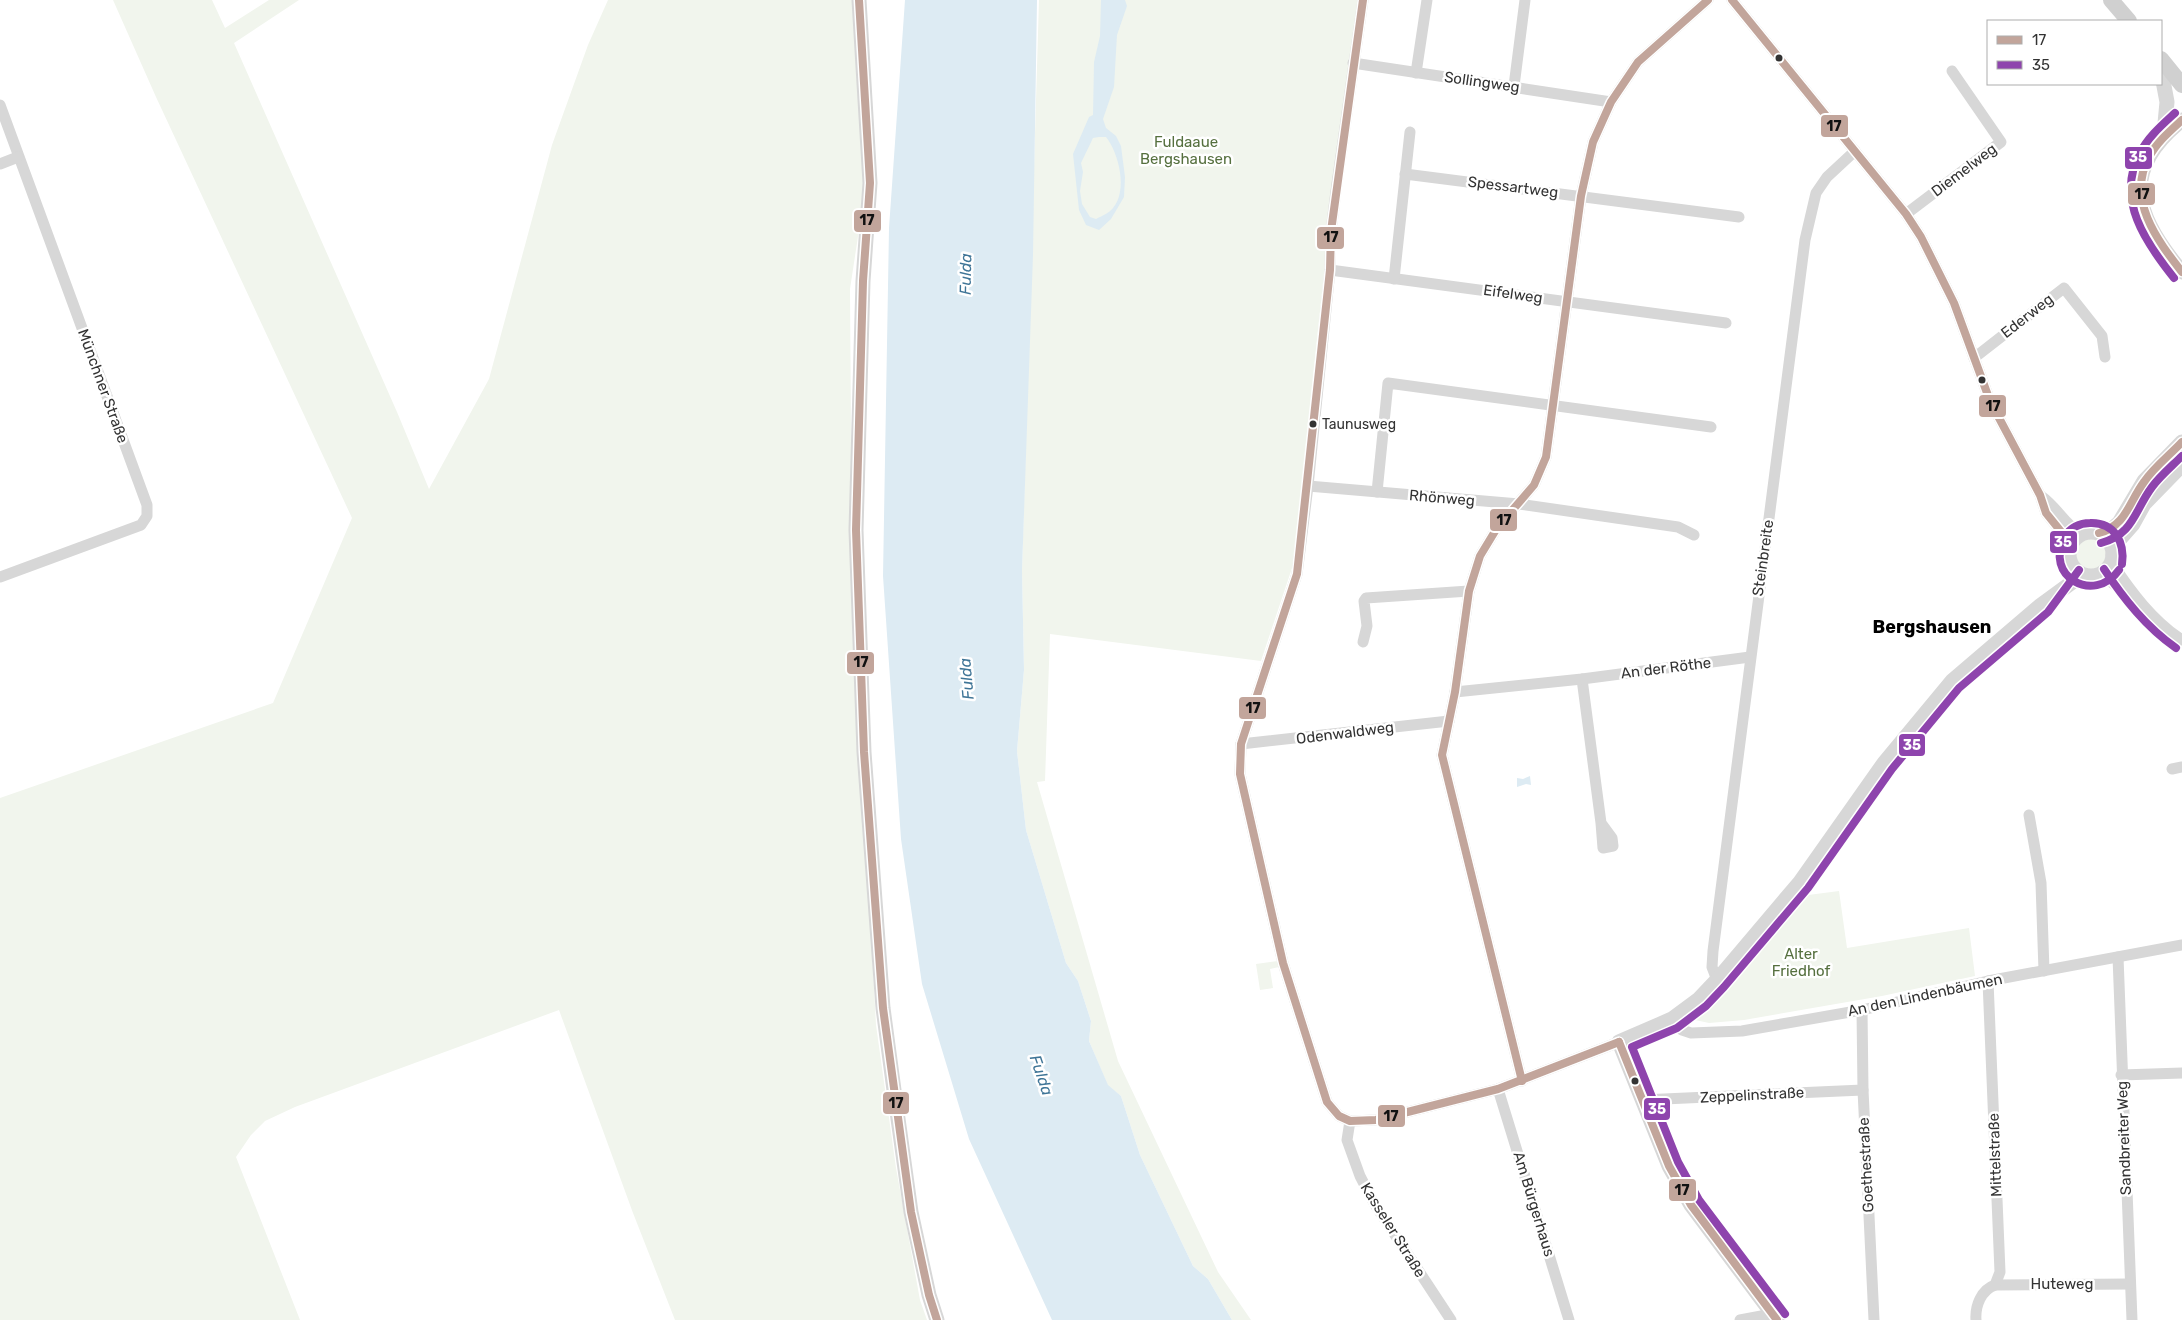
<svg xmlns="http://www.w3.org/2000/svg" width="2182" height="1320" viewBox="0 0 2182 1320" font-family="Rubik,sans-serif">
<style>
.green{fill:#f1f5ed}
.water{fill:#ddebf3;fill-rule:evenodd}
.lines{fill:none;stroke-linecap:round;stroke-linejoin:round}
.minor{stroke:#d7d7d7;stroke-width:11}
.tertiary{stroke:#d7d7d7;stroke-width:15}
.secondary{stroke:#d0d0d0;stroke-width:16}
.bus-1-casing{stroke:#fff;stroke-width:11}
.bus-2-casing{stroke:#fff;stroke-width:11}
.bus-1{stroke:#c2a59b;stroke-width:8}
.bus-2{stroke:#8e44ad;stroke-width:8}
.bus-dot{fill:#333;stroke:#fff;stroke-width:2}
.labels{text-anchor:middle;stroke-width:5;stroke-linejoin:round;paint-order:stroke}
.bus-label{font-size:14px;fill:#333;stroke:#fff;text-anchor:start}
.street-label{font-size:15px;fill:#333;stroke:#fff}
.park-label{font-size:15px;fill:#56703f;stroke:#fff}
.water-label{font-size:16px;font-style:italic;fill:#3f7597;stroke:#fff}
.quarter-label{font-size:18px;font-weight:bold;fill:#000;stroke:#fff}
.line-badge{stroke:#fff;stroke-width:2}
.badge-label{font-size:14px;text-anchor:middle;font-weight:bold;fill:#fff}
.pale-badge-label{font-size:14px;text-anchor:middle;font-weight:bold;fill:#111}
</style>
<rect width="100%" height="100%" fill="#fff"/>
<!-- green -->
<g class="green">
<path d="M 113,0 L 212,0 L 225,28 L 269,0 L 299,0 L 234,43 L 397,412 L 429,489 L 489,379 L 552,145 L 588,45 L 608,0 L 854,0 L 866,184 L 850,289 L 852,574 L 876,1025 L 896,1168 L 920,1300 L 927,1320 L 675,1320 L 633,1213 L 559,1010 L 295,1107 L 265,1121 L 251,1135 L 236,1157 L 300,1320 L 0,1320 L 0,798 L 273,703 L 352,518 L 156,97 Z"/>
<path d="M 1039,0 L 1358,0 L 1337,148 L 1294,562 L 1261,661 L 1050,634 L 1045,781 L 1037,782 L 1118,1061 L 1218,1272 L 1251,1320 L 1232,1320 L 1208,1279 L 1193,1266 L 1140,1155 L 1121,1096 L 1108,1086 L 1089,1041 L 1091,1021 L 1078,981 L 1066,963 L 1026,830 L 1017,751 L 1024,670 L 1022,571 Z"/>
<circle cx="2091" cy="554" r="15"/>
<path d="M 1839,891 L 1847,948 L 1969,928 L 1975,976 L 1882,996 L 1744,1020 L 1709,1023 L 1686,1018 C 1728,982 1759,940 1793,897 Z"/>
<path d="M 1278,961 L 1279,967 L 1270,969 L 1273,988 L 1260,990 L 1256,964 Z"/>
</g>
<!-- water -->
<g class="water">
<path d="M 905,0 L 1037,0 L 1033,255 L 1022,571 L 1024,670 L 1017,751 L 1026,830 L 1066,963 L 1078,981 L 1091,1021 L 1089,1041 L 1108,1085 L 1121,1096 L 1140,1155 L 1193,1266 L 1208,1279 L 1232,1320 L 1052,1320 L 969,1139 L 922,984 L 901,839 L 883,576 L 889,228 Z"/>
<path d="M 1101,0 L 1125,0 L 1127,6 L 1117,35 L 1114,87 L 1103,119 L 1106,128 L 1116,136 L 1121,146 L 1125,177 L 1124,197 L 1111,219 L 1099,230 L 1086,225 L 1079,210 L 1073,154 L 1089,117 L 1093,115 L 1094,62 L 1100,36 ZM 1099,137 L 1106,137 C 1119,153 1128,191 1113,208 C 1109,213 1102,216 1096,219 L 1090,217 L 1082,204 L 1080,191 L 1083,172 L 1081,163 L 1093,138 Z"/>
<path d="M 1530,776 L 1531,785 L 1526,784 L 1517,787 L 1517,778 L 1523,779 Z"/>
</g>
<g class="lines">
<!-- minor -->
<g class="minor">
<path d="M 1363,0 L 1336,191 L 1331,231 L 1330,270 L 1308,486 L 1297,574 L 1241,744 L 1240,774 L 1283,963 L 1327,1102 L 1339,1116 L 1350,1121 L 1376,1120 L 1498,1089 L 1619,1042"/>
<path d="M 1732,0 L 1906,214 L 1921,237 L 1954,303 L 1990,401 L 2040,495 L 2046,513 L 2067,539 L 2070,548"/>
<path d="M 1353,63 L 1611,102"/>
<path d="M 1416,73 L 1427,0"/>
<path d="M 1514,86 L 1525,0"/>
<path d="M 0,105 L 147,505 L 147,516 L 141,525 L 0,577"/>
<path d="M 0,164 L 18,157"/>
<path d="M 1405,174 L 1739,217"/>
<path d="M 1906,214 L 2001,142 L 1952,71"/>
<path d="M 1330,270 L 1726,323"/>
<path d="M 1394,279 L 1410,132"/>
<path d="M 1974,358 L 2064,288 L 2102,336 L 2105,357"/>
<path d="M 1308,486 L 1519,504 L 1678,527 L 1694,535"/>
<path d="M 1377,492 L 1388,383 L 1711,427"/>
<path d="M 2041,496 C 2057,507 2065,525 2081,534"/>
<path d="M 2112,563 C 2131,592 2153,621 2182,640"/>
<path d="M 2097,576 L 2107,579 L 2138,602"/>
<path d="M 1363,642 L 1367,626 L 1364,601 L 1366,598 L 1469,591"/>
<path d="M 1582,679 L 1601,823 L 1612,838 L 1613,846 L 1603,848 L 1601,823"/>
<path d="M 1455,692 L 1582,679 L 1750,657"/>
<path d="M 1241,744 L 1449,721"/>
<path d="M 2172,769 L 2182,767"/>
<path d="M 2029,815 L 2041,883 L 2044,971"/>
<path d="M 2118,957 L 2132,1320"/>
<path d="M 1717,980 L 1712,967 L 1713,951 L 1805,240 L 1816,193 L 1827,177 L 1855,151"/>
<path d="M 1862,1010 L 1863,1090 L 1874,1320"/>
<path d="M 1672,1019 L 1682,1030 L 1691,1033 L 1742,1031 L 1862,1010 L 1988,981 L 2182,945"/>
<path d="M 2121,1075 L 2182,1073"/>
<path d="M 1522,1081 L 1442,755 L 1455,692 L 1469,591 L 1480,556 L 1497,528 L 1534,485 L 1546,457 L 1581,196 L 1593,142 L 1611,102 L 1638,62 L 1708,0"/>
<path d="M 1498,1089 L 1569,1320"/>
<path d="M 1642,1100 L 1863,1090"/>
<path d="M 1350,1121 L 1347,1140 L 1360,1176 L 1374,1203 L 1451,1320"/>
<path d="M 1995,1285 L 2129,1284"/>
<path d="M 1740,1320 L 1772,1314"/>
<path d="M 1976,1320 C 1975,1306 1981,1290 1995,1285 L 2000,1272 L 1988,981"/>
</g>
<!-- tertiary -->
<g class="tertiary">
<path d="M 859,0 L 870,183 L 863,281 L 856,530 L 864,752 L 883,1008 L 894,1090 L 911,1212 L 929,1295 L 937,1320"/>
<path d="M 2161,70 L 2167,102 L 2164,134"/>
<path d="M 2182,120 C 2118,171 2135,217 2182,272"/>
<circle cx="2091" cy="554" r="22"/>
<path d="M 2099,533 L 2111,530 L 2119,523 L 2144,481 L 2182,442"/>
<path d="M 2113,555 L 2118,541 L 2133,524 L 2144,504 L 2182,465"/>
<path d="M 1777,1320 L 1691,1205 L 1669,1166 L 1619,1042 L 1672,1019 L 1699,999 L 1717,980 L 1800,882 L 1884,763 L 1952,681 L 2041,605 L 2082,575"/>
</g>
<!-- secondary -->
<g class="secondary">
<path d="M 2111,0 L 2129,21"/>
<path d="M 2161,59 L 2182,85"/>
</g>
<defs>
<g id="bus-1">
<path d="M 859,0 L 870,183 L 863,281 L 856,530 L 864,752 L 883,1008 L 911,1212 L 929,1295 L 937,1320"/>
<path d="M 1363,0 L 1331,231 L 1330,270 L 1297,574 L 1241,744 L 1240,774 L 1283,963 L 1327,1102 L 1339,1116 L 1350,1121 L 1376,1120 L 1498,1089 L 1619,1042"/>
<path d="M 1732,0 L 1906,214 L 1921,237 L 1954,303 L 1990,401 L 2040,495 L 2046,513 L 2067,539 L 2070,548"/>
<path d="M 2182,120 C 2170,131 2157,142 2149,157 C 2126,199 2157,240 2182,272"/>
<path d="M 2099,533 C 2126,526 2129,502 2144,482 C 2154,467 2170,455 2182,442"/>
<path d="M 1619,1042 L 1669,1166 L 1691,1205 L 1777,1320"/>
<path d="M 1522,1081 L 1442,755 L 1455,692 L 1469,591 L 1480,556 L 1497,528 L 1534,485 L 1546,457 L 1581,196 L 1593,142 L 1611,102 L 1638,62 L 1708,0"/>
</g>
<g id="bus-2">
<path d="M 2174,278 C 2146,243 2115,199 2140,153 C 2148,137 2162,125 2175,113"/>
<path d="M 2101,543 C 2134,534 2134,511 2152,487 C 2160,476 2172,466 2182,456"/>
<path d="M 2104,569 C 2124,599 2146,627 2176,648"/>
<path d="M 2119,570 C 2094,605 2043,576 2065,537 C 2069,528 2080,523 2090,523 C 2115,522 2125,543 2122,564"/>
<path d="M 1785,1314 L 1699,1200 L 1678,1162 L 1632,1047 L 1677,1028 L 1706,1006 L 1724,987 L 1808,888 L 1892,769 L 1959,688 L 2048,612 L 2079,570"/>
</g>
</defs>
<!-- bus-1 casing -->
<use href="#bus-1" class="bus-1-casing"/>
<!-- bus-2 casing -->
<use href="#bus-2" class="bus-2-casing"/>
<!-- bus-1 -->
<use href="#bus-1" class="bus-1"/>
<!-- bus-2 -->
<use href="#bus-2" class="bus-2"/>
</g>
<!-- markers -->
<g class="bus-dot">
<circle cx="1779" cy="58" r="4.5"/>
<circle cx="1982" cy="380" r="4.5"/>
<circle cx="1313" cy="424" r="4.5"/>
<circle cx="1635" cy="1081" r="4.5"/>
</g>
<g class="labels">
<!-- bus labels -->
<g class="bus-label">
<text x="1322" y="429">Taunusweg</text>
</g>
<!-- street labels -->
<g class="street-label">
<text transform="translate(1482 82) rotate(8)" y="5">Sollingweg</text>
<text transform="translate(1964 170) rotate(-37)" y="5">Diemelweg</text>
<text transform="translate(1513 187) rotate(7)" y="5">Spessartweg</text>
<text transform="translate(1513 294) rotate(8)" y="5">Eifelweg</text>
<text transform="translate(2027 316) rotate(-38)" y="5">Ederweg</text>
<text transform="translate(103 386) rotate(70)" y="5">Münchner Straße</text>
<text transform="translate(1442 498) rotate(5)" y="5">Rhönweg</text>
<text transform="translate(1763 558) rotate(-82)" y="5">Steinbreite</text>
<text transform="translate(1666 668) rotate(-7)" y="5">An der Röthe</text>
<text transform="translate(1345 733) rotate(-7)" y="5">Odenwaldweg</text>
<text transform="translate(1925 995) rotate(-12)" y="5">An den Lindenbäumen</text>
<text transform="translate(1752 1095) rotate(-3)" y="5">Zeppelinstraße</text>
<text transform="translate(2124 1138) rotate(-92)" y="5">Sandbreiter Weg</text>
<text transform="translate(1995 1155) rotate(-92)" y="5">Mittelstraße</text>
<text transform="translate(1866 1165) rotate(-93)" y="5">Goethestraße</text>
<text transform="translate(1534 1204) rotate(73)" y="5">Am Bürgerhaus</text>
<text transform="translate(1393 1230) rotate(58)" y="5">Kasseler Straße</text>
<text x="2062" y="1289">Huteweg</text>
</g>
<!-- park labels -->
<g class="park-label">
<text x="1186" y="147">Fuldaaue<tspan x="1186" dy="17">Bergshausen</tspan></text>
<text x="1801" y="959">Alter<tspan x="1801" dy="17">Friedhof</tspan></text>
</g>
<!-- water labels -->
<g class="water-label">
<text transform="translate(965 274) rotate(-89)" y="6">Fulda</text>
<text transform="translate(966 679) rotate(-95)" y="6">Fulda</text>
<text transform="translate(1042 1075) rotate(71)" y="6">Fulda</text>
</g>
<!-- quarter labels -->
<g class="quarter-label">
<text x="1932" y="633">Bergshausen</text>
</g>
</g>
<g class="line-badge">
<rect x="1820" y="114" width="29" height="24" rx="5" fill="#c2a59b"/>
<rect x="2124" y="146" width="29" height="24" rx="5" fill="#8e44ad"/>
<rect x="2127" y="182" width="29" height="24" rx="5" fill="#c2a59b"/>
<rect x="853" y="209" width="29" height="24" rx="5" fill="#c2a59b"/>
<rect x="1316" y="226" width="29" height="24" rx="5" fill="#c2a59b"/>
<rect x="1978" y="394" width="29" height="24" rx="5" fill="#c2a59b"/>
<rect x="1489" y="508" width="29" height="24" rx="5" fill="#c2a59b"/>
<rect x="2049" y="530" width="29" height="24" rx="5" fill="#8e44ad"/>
<rect x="846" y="651" width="29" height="24" rx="5" fill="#c2a59b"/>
<rect x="1238" y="696" width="29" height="24" rx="5" fill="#c2a59b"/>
<rect x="1898" y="733" width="28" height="24" rx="5" fill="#8e44ad"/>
<rect x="882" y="1091" width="28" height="24" rx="5" fill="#c2a59b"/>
<rect x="1643" y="1097" width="28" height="24" rx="5" fill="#8e44ad"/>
<rect x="1377" y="1104" width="29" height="24" rx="5" fill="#c2a59b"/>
<rect x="1668" y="1178" width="29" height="24" rx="5" fill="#c2a59b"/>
</g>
<g class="badge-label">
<text x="2138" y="162">35</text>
<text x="2063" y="547">35</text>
<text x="1912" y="750">35</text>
<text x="1657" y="1114">35</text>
</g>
<g class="pale-badge-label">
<text x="1834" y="131">17</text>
<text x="2142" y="199">17</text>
<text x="867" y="225">17</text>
<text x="1331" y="242">17</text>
<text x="1993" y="411">17</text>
<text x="1504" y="525">17</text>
<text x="861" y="667">17</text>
<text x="1253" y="713">17</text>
<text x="896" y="1108">17</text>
<text x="1391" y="1121">17</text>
<text x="1682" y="1195">17</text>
</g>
<!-- legend -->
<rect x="1987" y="20" width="175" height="65" fill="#ffffff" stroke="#adadad"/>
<rect x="1997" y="36" width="25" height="8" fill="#c2a59b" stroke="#adadad"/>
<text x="2032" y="45" font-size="15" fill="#333333">17</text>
<rect x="1997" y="61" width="25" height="8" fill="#8e44ad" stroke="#adadad"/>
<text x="2032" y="70" font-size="15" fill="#333333">35</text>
</svg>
